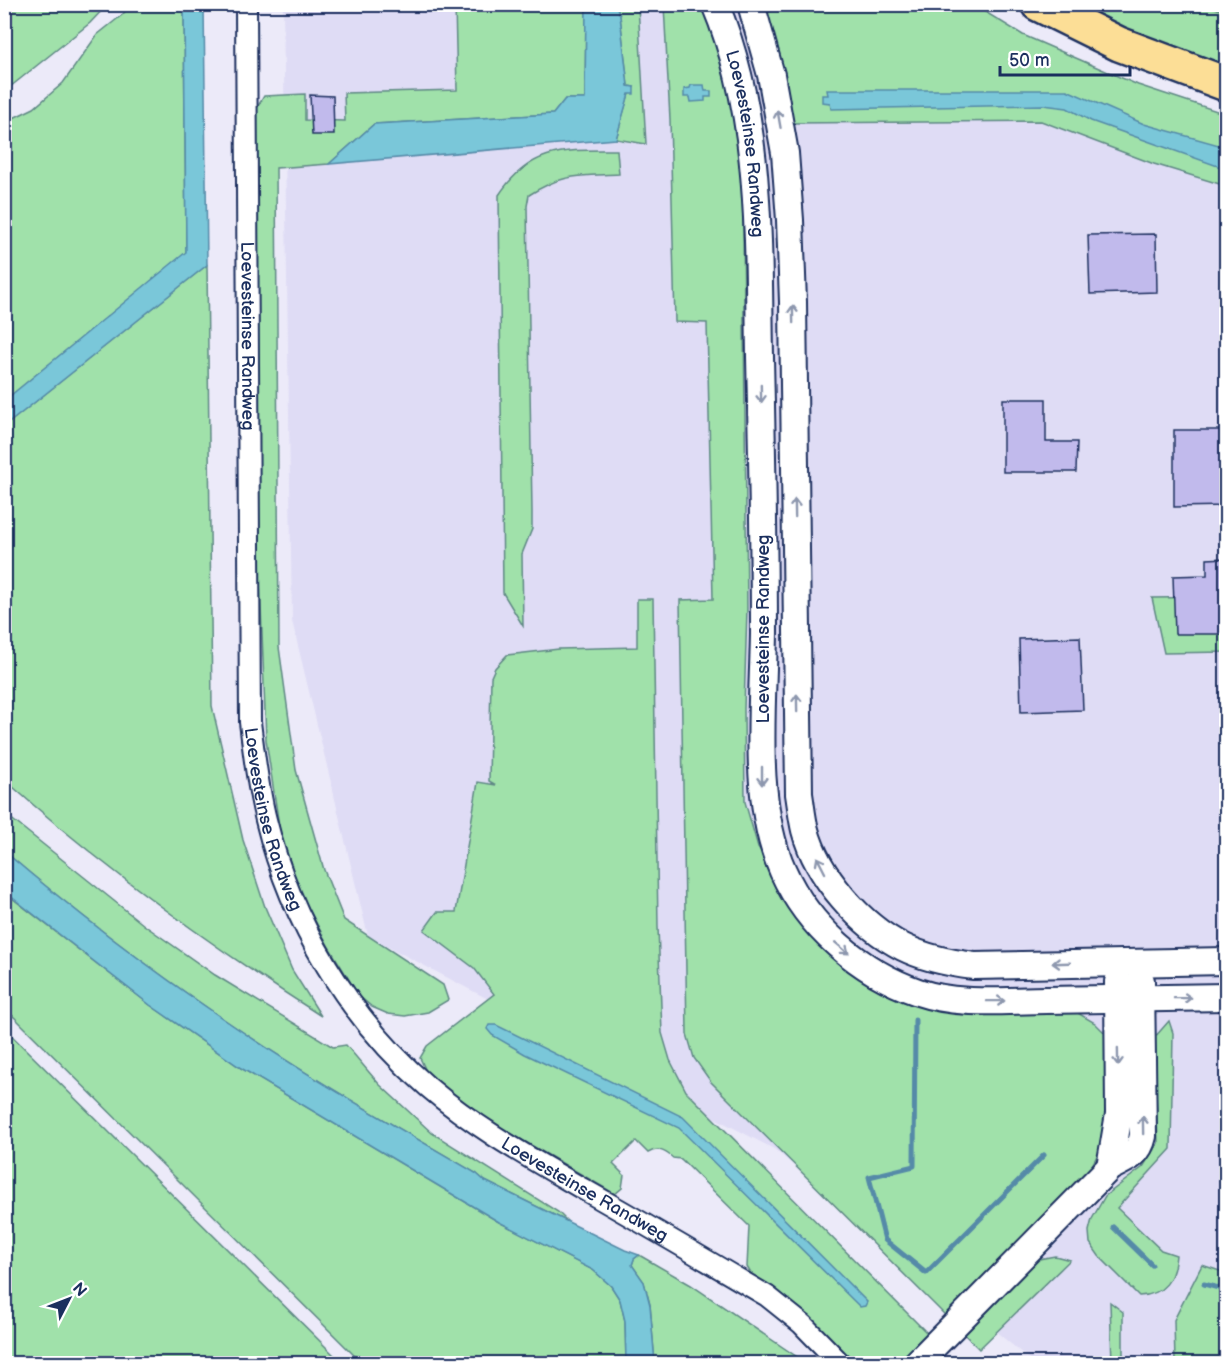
<svg xmlns="http://www.w3.org/2000/svg" width="1231" height="1368" viewBox="0 0 1231 1368" font-family="'Balsamiq Sans',sans-serif">
<style>
.built{fill:#dfdcf5}
.green{fill:#a0e1aa;stroke:#5e8884;stroke-width:1.5}
.water{fill:#7ac7d9;stroke:#548aa8;stroke-width:1.5}
.lines{fill:none;stroke-linecap:round;stroke-linejoin:round}
.stream{stroke:#548aa8;stroke-width:5}
.building{fill:#c1baec;stroke:#1b2f5e;stroke-width:1.5}
.minor-casing{stroke:#1b2f5e;stroke-width:24}
.tertiary-casing{stroke:#1b2f5e;stroke-width:30}
.motorway-casing{stroke:#1b2f5e;stroke-width:38}
.minor{stroke:#fff;stroke-width:20}
.tertiary{stroke:#fff;stroke-width:26}
.motorway{stroke:#fcde96;stroke-width:33}
.oneway{stroke:#8d97ae}
.labels{text-anchor:middle;stroke-width:6;stroke-linejoin:round;paint-order:stroke}
.street-label{font-size:18px;fill:#1b2f5e;stroke:#fff}
</style>
<rect width="100%" height="100%" fill="#eceaf9"/>
<filter id="ink" filterUnits="userSpaceOnUse"><feTurbulence type="fractalNoise" baseFrequency=".0167" numOctaves="2"/><feDisplacementMap in="SourceGraphic" scale="12" xChannelSelector="R" yChannelSelector="G"/><feConvolveMatrix kernelMatrix="1 2 1 2 8 2 1 2 1" color-interpolation-filters="sRGB"/></filter>
<g filter="url(#ink)">
<!-- built -->
<path class="built" d="M 283,5 L 974,5 L 1023,35 L 1138,85 L 1226,114 L 1226,1363 L 1034,1363 L 774,1149 L 368,936 L 292,621 Z"/>
<!-- green -->
<g class="green">
<path d="M 5,4 L 107,4 L 107,5 L 90,23 L 5,91 Z"/>
<path d="M 131,5 L 184,5 L 186,253 L 5,400 L 5,122 L 34,108 L 63,83 L 97,35 L 122,15 Z"/>
<path d="M 455,5 L 586,5 L 585,99 L 565,99 L 553,114 L 374,124 L 329,164 L 276,168 L 279,647 L 296,770 L 324,870 L 344,920 L 443,985 L 448,1000 L 428,1012 L 405,1016 L 388,1014 L 372,1007 L 359,996 L 329,947 L 300,892 L 280,832 L 266,740 L 255,443 L 251,118 L 264,96 L 305,94 L 305,120 L 345,121 L 344,93 L 457,90 Z"/>
<path d="M 616,5 L 638,5 L 646,144 L 616,139 L 629,93 L 634,87 L 628,86 L 620,16 Z"/>
<path d="M 664,5 L 707,5 L 742,129 L 747,609 L 744,709 L 745,802 L 758,847 L 786,890 L 890,988 L 1076,1012 L 1095,1023 L 1108,1036 L 1112,1127 L 1088,1173 L 948,1318 L 711,1082 L 694,1058 L 687,1034 L 680,600 L 713,599 L 707,323 L 675,322 L 670,119 Z"/>
<path d="M 778,5 L 974,5 L 1023,35 L 1138,85 L 1226,114 L 1226,186 L 1154,164 L 1041,121 L 790,123 L 764,16 Z"/>
<path d="M 1068,5 L 1207,5 L 1226,12 L 1226,67 L 1138,37 Z"/>
<path d="M 617,150 L 619,174 C 580,176 563,173 529,195 L 527,206 L 532,511 L 532,529 L 522,554 L 523,626 L 503,593 L 499,195 C 531,147 565,150 617,150 Z"/>
<path d="M 207,265 L 212,706 L 243,840 L 265,907 L 292,970 L 321,1016 C 210,945 103,868 5,780 L 5,426 Z"/>
<path d="M 1226,597 L 1226,652 L 1164,653 L 1152,598 Z"/>
<path d="M 637,599 L 653,599 L 658,927 L 662,1033 L 670,1060 L 686,1091 L 928,1334 L 898,1363 L 858,1363 L 840,1350 L 808,1316 L 787,1298 L 753,1277 L 747,1267 L 749,1226 L 681,1159 L 673,1158 C 665,1151 658,1147 648,1153 L 636,1141 L 613,1164 L 624,1175 L 622,1188 L 615,1194 L 469,1109 L 427,1073 L 420,1058 L 427,1046 L 494,994 L 474,968 L 424,930 L 437,912 L 456,912 L 478,782 L 496,785 L 489,781 L 491,677 L 495,668 L 507,655 L 559,649 L 637,647 Z"/>
<path d="M 4,813 L 144,925 L 215,975 L 333,1047 L 346,1045 L 379,1084 L 432,1133 L 558,1212 L 568,1222 L 485,1181 L 477,1174 C 392,1124 306,1076 225,1020 C 149,968 75,912 5,852 Z"/>
<path d="M 4,892 L 150,1005 L 241,1068 L 499,1222 L 593,1270 L 611,1286 L 620,1300 L 625,1321 L 626,1363 L 362,1363 L 5,1008 Z"/>
<path d="M 1169,1021 L 1173,1033 L 1171,1149 L 1117,1208 L 1161,1250 L 1176,1255 C 1174,1279 1165,1295 1139,1296 L 1099,1256 L 1090,1243 L 1089,1231 L 1092,1219 L 1105,1196 L 1143,1167 L 1158,1143 L 1154,1038 Z"/>
<path d="M 4,1029 L 5,1029 L 342,1363 L 5,1363 Z"/>
<path d="M 639,1255 L 691,1285 L 806,1363 L 655,1363 L 650,1305 L 644,1282 L 632,1265 L 634,1259 Z"/>
<path d="M 1055,1256 L 1070,1260 L 979,1349 L 962,1332 L 1023,1271 L 1039,1259 Z"/>
<path d="M 1202,1265 L 1226,1273 L 1226,1363 L 1175,1363 L 1174,1320 Z"/>
<path d="M 1110,1302 L 1123,1312 L 1123,1363 L 1112,1363 Z"/>
</g>
<!-- water -->
<g class="water">
<path d="M 184,5 L 204,5 L 207,265 L 5,426 L 5,400 L 186,252 Z"/>
<path d="M 586,5 L 616,5 L 620,16 L 628,86 L 634,87 L 634,94 L 629,94 L 616,139 L 329,164 L 374,124 L 553,114 L 565,99 L 585,99 Z"/>
<path d="M 691,85 L 704,85 L 705,91 L 711,91 L 711,97 L 705,97 L 705,101 L 691,102 L 690,97 L 684,97 L 684,89 L 690,88 Z"/>
<path d="M 827,90 L 1067,90 L 1144,124 L 1226,147 L 1226,169 L 1091,121 L 1067,108 L 1043,105 L 831,109 L 830,103 L 822,102 L 822,95 L 828,95 Z"/>
<path d="M 5,852 C 75,912 149,968 225,1020 C 306,1076 392,1124 477,1174 L 485,1181 L 625,1250 L 639,1255 L 634,1259 L 632,1265 L 644,1282 L 650,1305 L 655,1363 L 626,1363 L 625,1321 L 620,1300 L 611,1286 L 593,1270 L 499,1222 L 241,1068 L 150,1005 L 5,892 Z"/>
<path d="M 489,1025 L 496,1025 L 683,1117 L 867,1302 L 865,1306 L 860,1307 L 679,1128 L 525,1054 L 492,1035 L 487,1029 Z"/>
</g>
<g class="lines">
<!-- stream -->
<g class="stream">
<path d="M 915,1020 L 914,1166 L 869,1177 L 885,1240 L 926,1273 L 1044,1155"/>
<path d="M 1113,1227 L 1152,1265"/>
<path d="M 1204,1284 L 1226,1290"/>
</g>
</g>
<!-- building -->
<g class="building">
<path d="M 310,95 L 333,96 L 334,135 L 312,135 Z"/>
<path d="M 1156,234 L 1157,292 L 1090,294 L 1088,235 Z"/>
<path d="M 1003,399 L 1046,399 L 1046,442 L 1077,442 L 1076,472 L 1003,472 Z"/>
<path d="M 1174,430 L 1227,430 L 1227,506 L 1174,507 Z"/>
<path d="M 1227,558 L 1227,634 L 1175,634 L 1173,576 L 1207,575 L 1207,559 Z"/>
<path d="M 1080,637 L 1083,710 L 1021,712 L 1019,639 Z"/>
</g>
<g class="lines">
<defs>
<g id="minor">
<path id="s1" d="M 246,4 L 250,722 C 254,755 258,788 266,820 C 291,922 349,1019 428,1087 C 476,1128 530,1158 583,1189 C 645,1224 706,1260 767,1296 L 802,1324 L 841,1364"/>
</g>
<g id="tertiary">
<path id="s2" d="M 715,4 C 762,116 758,239 760,357 C 762,449 764,541 764,633 C 763,706 752,803 783,871 C 808,927 860,972 918,992 C 959,1006 1004,1000 1047,1000 C 1107,999 1167,998 1226,997"/>
<path d="M 751,4 L 771,75 L 785,153 L 790,220 L 793,302 L 799,794 C 801,806 802,818 805,830 C 817,876 861,926 903,947 C 925,958 950,963 974,966 L 1226,961"/>
<path d="M 1110,1167 L 1119,1114 L 1118,982"/>
<path d="M 916,1364 L 1110,1167 C 1127,1159 1139,1155 1143,1136 L 1141,981"/>
</g>
<path id="motorway" d="M 1038,4 L 1119,44 L 1226,84"/>
</defs>
<!-- minor casing -->
<use href="#minor" class="minor-casing"/>
<!-- tertiary casing -->
<use href="#tertiary" class="tertiary-casing"/>
<!-- motorway casing -->
<use href="#motorway" class="motorway-casing"/>
<!-- minor -->
<use href="#minor" class="minor"/>
<!-- tertiary -->
<use href="#tertiary" class="tertiary"/>
<!-- motorway -->
<use href="#motorway" class="motorway"/>
</g>
<!-- one-way arrows -->
<defs><path id="oneway-shaft" d="M-6 0H5M1.5-3L5.5 0L1.5 3" fill="none" stroke-width="1.6" stroke-linecap="round" stroke-linejoin="round" transform="scale(1.5)"/></defs>
<g class="oneway">
<use href="#oneway-shaft" transform="translate(779 119) rotate(-100)"/>
<use href="#oneway-shaft" transform="translate(793 314) rotate(-91)"/>
<use href="#oneway-shaft" transform="translate(761 394) rotate(89)"/>
<use href="#oneway-shaft" transform="translate(795 508) rotate(-91)"/>
<use href="#oneway-shaft" transform="translate(797 703) rotate(-91)"/>
<use href="#oneway-shaft" transform="translate(762 776) rotate(90)"/>
<use href="#oneway-shaft" transform="translate(821 865) rotate(-117)"/>
<use href="#oneway-shaft" transform="translate(842 948) rotate(40)"/>
<use href="#oneway-shaft" transform="translate(1061 963) rotate(178)"/>
<use href="#oneway-shaft" transform="translate(1183 998) rotate(-1)"/>
<use href="#oneway-shaft" transform="translate(996 1001) rotate(-1)"/>
<use href="#oneway-shaft" transform="translate(1118 1057) rotate(89)"/>
<use href="#oneway-shaft" transform="translate(1143 1125) rotate(-91)"/>
</g>
</g>
<g class="labels">
<!-- street labels -->
<g class="street-label">
<text dy="6" stroke="none"><textPath href="#s2" startOffset="144">Loevesteinse Randweg</textPath></text>
<text dy="6" stroke="none"><textPath href="#s1" startOffset="332">Loevesteinse Randweg</textPath></text>
<text transform="translate(763 629) rotate(-90)" y="6">Loevesteinse Randweg</text>
<text dy="6" stroke="none"><textPath href="#s1" startOffset="818">Loevesteinse Randweg</textPath></text>
<text dy="6" stroke="none"><textPath href="#s1" startOffset="1322">Loevesteinse Randweg</textPath></text>
</g>
</g>
<!-- margin -->
<rect width="1231" height="1368" fill="none" stroke="#fff" stroke-width="24"/>
<rect x="12" y="12" width="1207" height="1344" fill="none" stroke="#1b2f5e" stroke-width="2" filter="url(#ink)"/>
<!-- north arrow -->
<g transform="translate(69 1299) rotate(48)" stroke="#ffffff" stroke-width="4.5" paint-order="stroke">
<path d="M0-4.5L10 22L0 15L-10 22Z" fill="#1b2f5e"/>
<text y="-9" font-size="16" font-weight="bold" text-anchor="middle" fill="#1b2f5e">N</text>
</g>
<!-- scale -->
<path d="M1000 66v9h130v-9" fill="none" stroke="#1b2f5e" stroke-width="3"/>
<text x="1009" y="66" font-size="18" fill="#1b2f5e" stroke="#ffffff" stroke-width="4.5" paint-order="stroke">50 m</text>
</svg>
